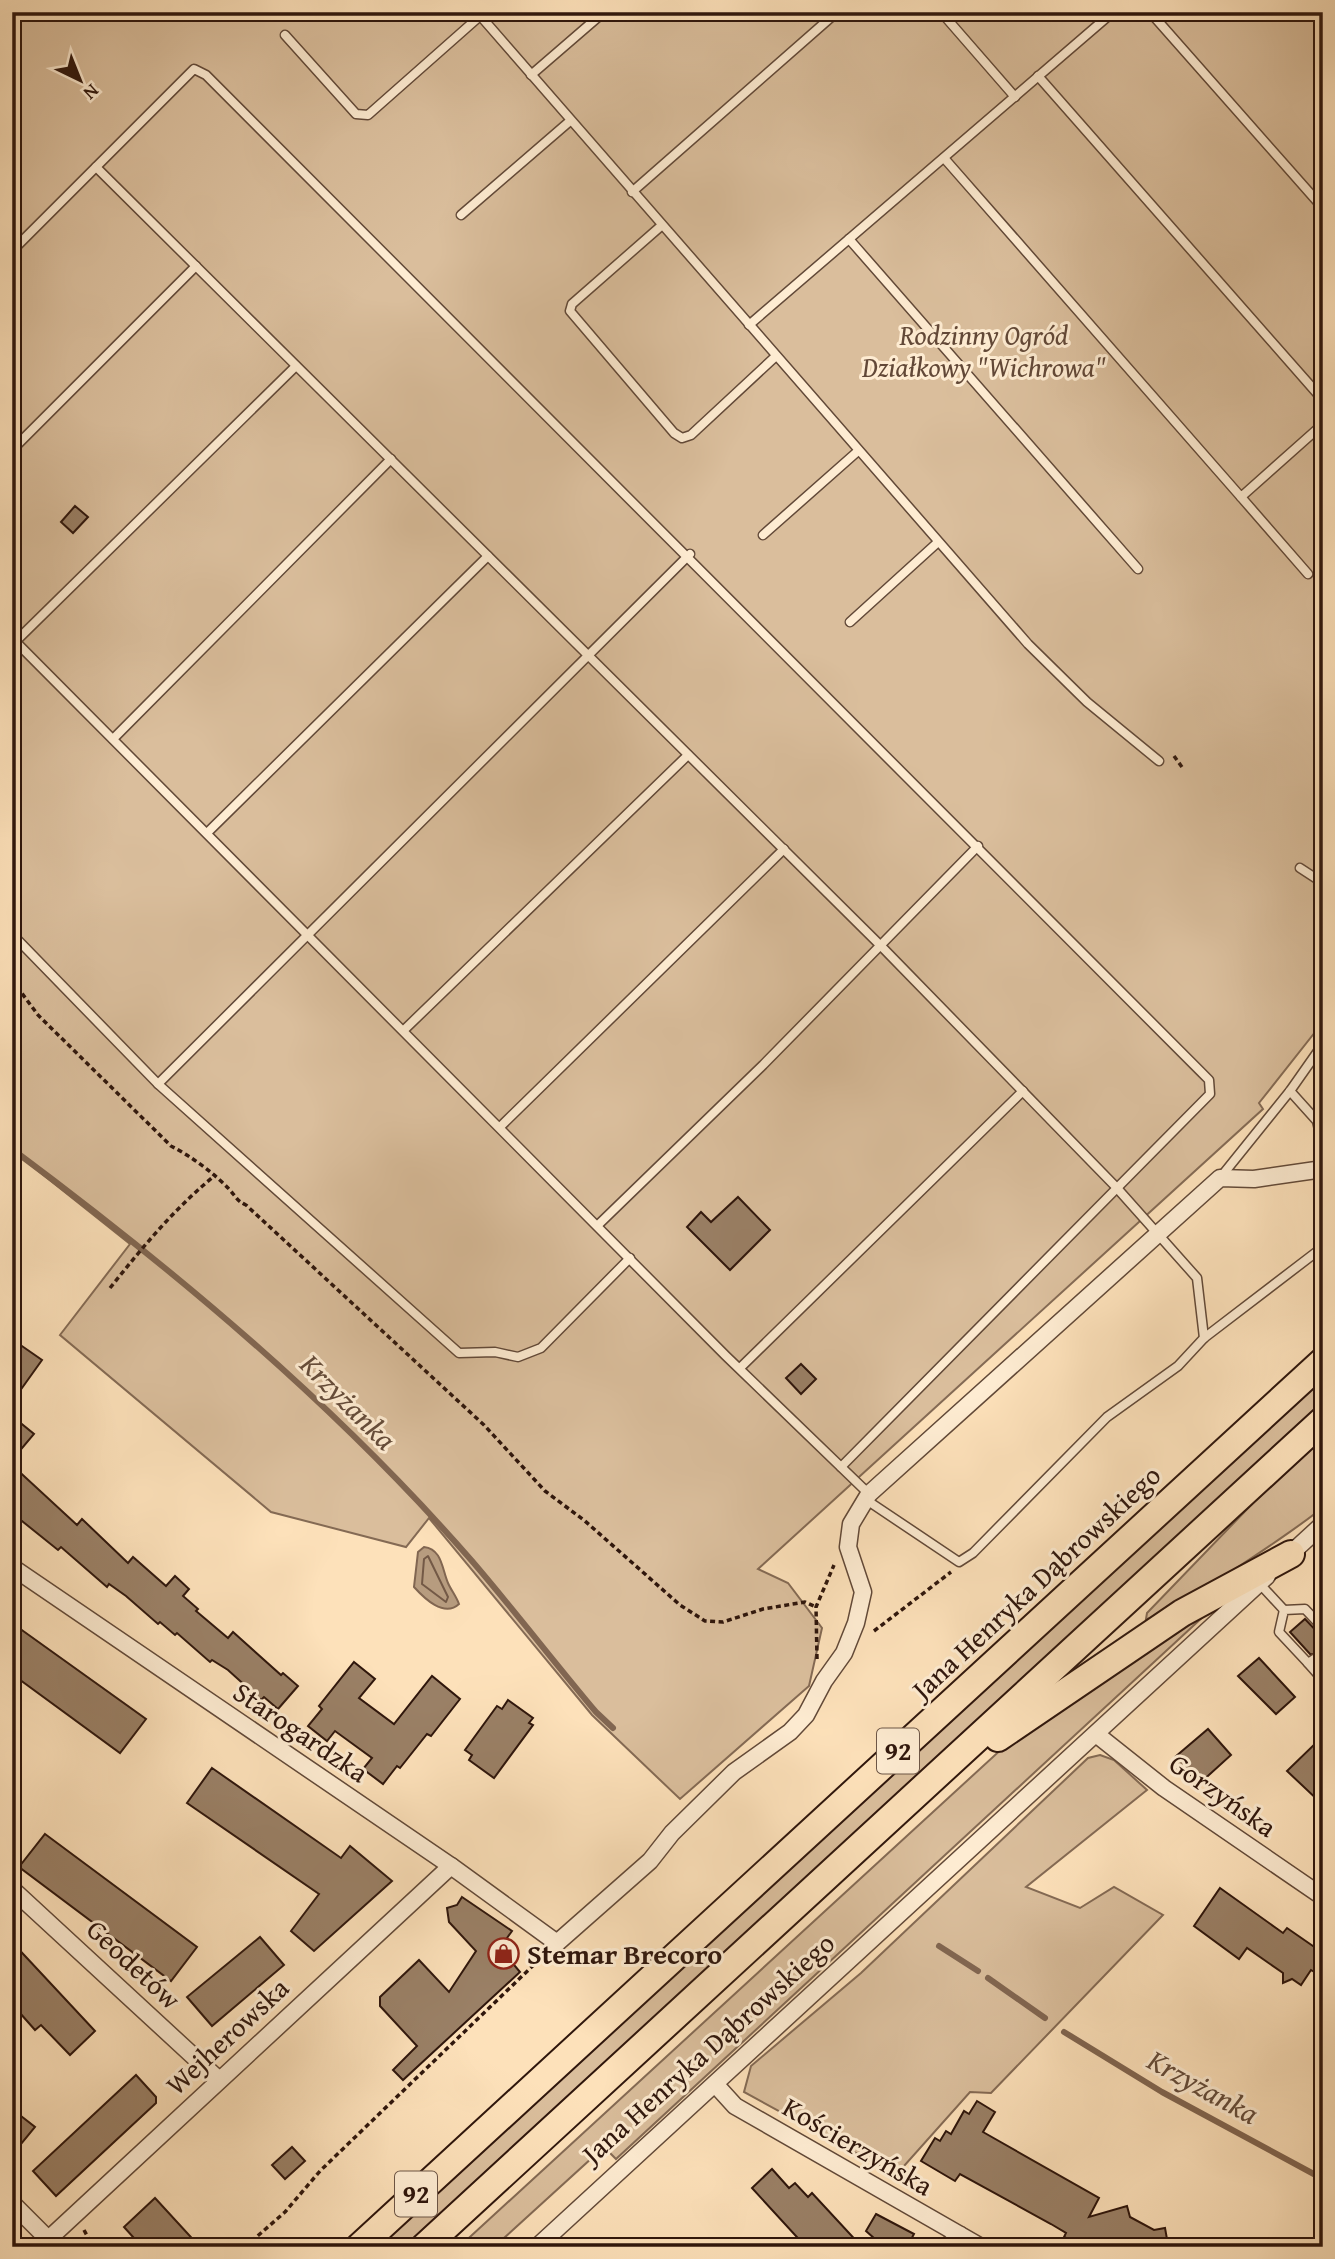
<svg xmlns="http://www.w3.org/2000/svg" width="1335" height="2259" viewBox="0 0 1335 2259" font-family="'Gentium Book Plus',serif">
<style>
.green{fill:#dabe9c;stroke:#846a54;stroke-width:2}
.water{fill:#b79c7f;stroke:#816651;stroke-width:2}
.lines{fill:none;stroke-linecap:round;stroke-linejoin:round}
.shore{stroke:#735946;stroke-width:2}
.stream{stroke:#816651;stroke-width:6}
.building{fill:#9a8066;stroke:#2f160c;stroke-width:2}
.service-casing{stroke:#624938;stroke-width:11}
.minor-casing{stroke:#624938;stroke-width:19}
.primary-casing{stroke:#2f160c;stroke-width:30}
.path{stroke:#2f160c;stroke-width:3.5;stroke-dasharray:5 3.5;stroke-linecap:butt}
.service{stroke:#feecd2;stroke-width:8}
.minor{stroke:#feecd2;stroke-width:16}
.primary{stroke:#fde1ba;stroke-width:26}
.labels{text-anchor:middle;stroke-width:6;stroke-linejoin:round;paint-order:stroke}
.shield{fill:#feecd2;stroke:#6d5647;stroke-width:2}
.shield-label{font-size:26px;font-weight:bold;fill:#2f160c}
.park-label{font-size:28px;font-style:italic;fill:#624837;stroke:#feecd2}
.street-label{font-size:28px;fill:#2f160c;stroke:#feecd2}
.poi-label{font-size:28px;font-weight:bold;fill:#2f160c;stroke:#feecd2;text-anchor:start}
.water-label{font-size:30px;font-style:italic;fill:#654c3a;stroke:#feecd2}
</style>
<rect width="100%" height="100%" fill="#fde1ba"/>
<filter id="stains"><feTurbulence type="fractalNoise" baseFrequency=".00286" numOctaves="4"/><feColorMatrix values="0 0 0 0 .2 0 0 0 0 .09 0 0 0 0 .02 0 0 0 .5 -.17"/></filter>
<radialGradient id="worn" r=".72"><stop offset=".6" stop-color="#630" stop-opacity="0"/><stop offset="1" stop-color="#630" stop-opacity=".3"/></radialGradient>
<!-- green -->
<g class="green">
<path d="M 12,12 L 1323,12 L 1323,1022 L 1259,1103 L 1263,1109 L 758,1569 L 788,1583 L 822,1628 L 809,1686 L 680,1799 L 592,1715 L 429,1518 L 406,1547 L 271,1512 L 60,1335 L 130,1244 L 12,1150 Z"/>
<path d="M 1323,1377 L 1323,1403 L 406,2247 L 377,2247 Z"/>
<path d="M 1323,1438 L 1323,1507 C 1302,1526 1165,1618 1146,1619 L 1147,1613 L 1254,1502 Z"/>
<path d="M 1218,1603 L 616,2159 L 604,2147 L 503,2239 L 509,2247 L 459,2247 L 1006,1745 Z"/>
<path d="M 1100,1755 L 1114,1760 L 1147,1790 L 1026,1887 L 1080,1908 L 1114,1887 L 1163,1915 L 991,2093 L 970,2092 L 896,2175 L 744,2092 L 751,2066 L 861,1973 L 1088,1758 Z"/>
</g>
<!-- water -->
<path class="water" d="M 424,1547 C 442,1549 442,1569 448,1583 C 451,1590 456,1596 459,1604 C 444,1618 424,1598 414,1587 L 418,1552 Z"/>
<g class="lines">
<!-- shore -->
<path class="shore" d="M 428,1556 L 448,1597 L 446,1602 L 422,1584 L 424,1559 Z"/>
<!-- stream -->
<g class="stream">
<path d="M 12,1149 C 177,1272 336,1405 472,1561 C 514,1610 554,1662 596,1712 L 613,1728"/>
<path d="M 939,1946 L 978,1971"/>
<path d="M 988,1978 L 1045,2018"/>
<path d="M 1064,2032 L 1162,2092 L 1323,2179"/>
</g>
</g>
<!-- building -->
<g class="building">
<path d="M 75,506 L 88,517 L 73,533 L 61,522 Z"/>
<path d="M 738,1197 L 770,1230 L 730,1270 L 687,1227 L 701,1212 L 711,1222 Z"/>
<path d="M 19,1344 L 42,1360 L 12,1402 L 12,1354 Z"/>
<path d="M 801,1364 L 816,1379 L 801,1394 L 786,1378 Z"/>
<path d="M 12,1416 L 34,1434 L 12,1460 Z"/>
<path d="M 12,1465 L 77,1525 L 82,1519 L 128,1563 L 133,1557 L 166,1586 L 175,1576 L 189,1589 L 183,1596 L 198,1609 L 196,1611 L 228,1638 L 233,1632 L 281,1675 L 283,1673 L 298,1686 L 278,1709 L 264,1697 L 261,1700 L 228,1670 L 212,1660 L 210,1662 L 177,1633 L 175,1635 L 160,1622 L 158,1624 L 126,1596 L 109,1584 L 107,1587 L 61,1547 L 58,1550 L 12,1513 Z"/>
<path d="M 1305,1619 L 1323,1638 L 1323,1668 L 1319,1663 L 1319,1655 L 1310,1654 L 1290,1632 Z"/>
<path d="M 12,1623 L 146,1719 L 120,1753 L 12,1674 Z"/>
<path d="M 1259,1658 L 1295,1697 L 1276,1714 L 1238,1676 Z"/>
<path d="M 354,1662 L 375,1679 L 359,1698 L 394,1724 L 432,1676 L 460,1699 L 431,1736 L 427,1734 L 400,1768 L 397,1766 L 383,1784 L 363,1769 L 372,1758 L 335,1731 L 327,1741 L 308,1726 L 322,1709 L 319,1706 Z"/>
<path d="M 508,1700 L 533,1718 L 529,1723 L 533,1725 L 494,1778 L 469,1760 L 472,1755 L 465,1750 L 497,1706 L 502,1709 Z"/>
<path d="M 1208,1729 L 1231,1755 L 1199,1784 L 1188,1772 L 1180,1772 L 1174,1765 L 1175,1757 Z"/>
<path d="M 1323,1736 L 1323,1805 L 1287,1771 Z"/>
<path d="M 212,1768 L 341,1858 L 350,1846 L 392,1881 L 314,1951 L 291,1931 L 319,1894 L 187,1803 Z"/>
<path d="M 45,1834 L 197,1947 L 171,1981 L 19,1867 Z"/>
<path d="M 1220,1888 L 1283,1933 L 1287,1928 L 1323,1953 L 1323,1964 L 1316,1973 L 1311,1970 L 1301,1985 L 1292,1979 L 1283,1983 L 1283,1973 L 1247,1948 L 1239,1959 L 1194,1926 Z"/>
<path d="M 462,1897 L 512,1931 L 507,1938 L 513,1948 L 509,1959 L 520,1972 L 403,2080 L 393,2070 L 417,2046 L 380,2006 L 380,1997 L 419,1960 L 449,1992 L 476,1951 L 449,1922 L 447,1908 L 457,1905 Z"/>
<path d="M 260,1937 L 284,1965 L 212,2026 L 187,1997 Z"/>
<path d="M 12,1942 L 95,2031 L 70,2055 L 41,2025 L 35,2030 L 12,2004 Z"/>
<path d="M 136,2075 L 156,2097 L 156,2103 L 56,2196 L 33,2171 Z"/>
<path d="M 977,2101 L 995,2112 L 983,2132 L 1099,2198 L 1089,2217 L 1127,2206 L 1130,2217 L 1154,2230 L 1165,2228 L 1167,2239 L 1162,2247 L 1084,2247 L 1064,2237 L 1066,2233 L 1051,2224 L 960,2174 L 955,2181 L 921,2161 L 935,2138 L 940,2141 L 946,2131 L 951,2134 L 964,2111 L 969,2114 Z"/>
<path d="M 12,2109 L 35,2127 L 12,2155 Z"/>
<path d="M 292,2147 L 305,2161 L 285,2179 L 272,2165 Z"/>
<path d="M 772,2169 L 789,2188 L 795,2183 L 808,2197 L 812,2193 L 862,2247 L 806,2247 L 752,2188 Z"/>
<path d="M 155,2198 L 200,2247 L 142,2247 L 124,2227 Z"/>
<path d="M 876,2214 L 914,2234 L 907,2247 L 884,2247 L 866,2231 Z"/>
</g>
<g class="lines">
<defs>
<g id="service">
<path d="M 477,12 L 1028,644 L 1087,702 L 1159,761"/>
<path d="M 941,12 L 1015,97"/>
<path d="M 1150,12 L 1323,208"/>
<path d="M 285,35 L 356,114 L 368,115 L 480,16"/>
<path d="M 531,75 L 604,12"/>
<path d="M 1038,76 L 1323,400"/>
<path d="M 944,158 L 1241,497 L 1323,424"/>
<path d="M 96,167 L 882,947 L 1116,1187 L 1197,1278 L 1204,1338"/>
<path d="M 632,192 L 837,12"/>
<path d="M 461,215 L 570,121"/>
<path d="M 661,226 L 572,304 L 570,311 L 674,433 L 682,438 L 691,435 L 776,356"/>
<path d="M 849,239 L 1138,569"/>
<path d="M 12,251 L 194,69 L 206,75 C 542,409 876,744 1209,1080 L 1210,1094 L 841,1467"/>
<path d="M 749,325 L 1113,12"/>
<path d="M 12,450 L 196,266"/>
<path d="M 1241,497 L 1308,574"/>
<path d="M 763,535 L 858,451"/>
<path d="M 850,622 L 937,543"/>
<path d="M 12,638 L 726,1356 L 869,1494"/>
<path d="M 16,641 L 296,366"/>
<path d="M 113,739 L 391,459"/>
<path d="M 207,833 L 488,556"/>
<path d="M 1300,868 L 1323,883"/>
<path d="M 12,934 L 158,1084 L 459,1353 L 495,1352 L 518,1357 L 541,1348 L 630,1258"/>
<path d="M 404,1030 L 688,755"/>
<path d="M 158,1084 L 690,554"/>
<path d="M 1290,1091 L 1317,1121 L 1323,1147"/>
<path d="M 500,1127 L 784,849"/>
<path d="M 1220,1178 L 1290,1091 L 1323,1044"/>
<path d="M 598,1225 L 763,1065 L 978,846"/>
<path d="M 741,1367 L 1023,1091"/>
<path d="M 865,1499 L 959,1562 L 973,1553 L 1107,1417 L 1178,1366 L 1204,1338 L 1319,1250 L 1323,1238"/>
<path d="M 1259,1583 L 1284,1610"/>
<path d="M 1314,1659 L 1308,1663 L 1279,1632 L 1284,1610 L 1305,1609 L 1323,1628"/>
<path d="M 1308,1663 L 1323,1680"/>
</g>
<g id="minor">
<path d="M 1286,1558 L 1323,1524"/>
<path d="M 12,1567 L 451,1866 L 557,1943 L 650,1861 L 672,1833 L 734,1772 L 790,1732 L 806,1715 L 824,1681 L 844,1653 L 856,1623 L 863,1592 L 848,1547 L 851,1524 L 869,1494 L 1220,1178 L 1254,1179 L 1323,1169"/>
<path d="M 1096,1734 L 1164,1788 L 1323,1897"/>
<path d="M 12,1889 L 218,2079"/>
<path d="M 715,2084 L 735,2106 L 981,2247"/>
<path d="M 12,2203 L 48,2239"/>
<path d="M 40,2247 L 451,1866"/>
<path d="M 537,2247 L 1267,1576"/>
<path d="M 946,2247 L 960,2235"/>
</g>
<g id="primary">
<path d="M 998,1738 L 1182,1613 L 1291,1554"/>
<path d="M 359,2247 L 1323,1361"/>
<path d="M 424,2247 L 1323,1420"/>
</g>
</defs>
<!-- service casing -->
<use href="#service" class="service-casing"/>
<!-- minor casing -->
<use href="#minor" class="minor-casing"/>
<!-- primary casing -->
<use href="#primary" class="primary-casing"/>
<!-- path -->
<g class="path">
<path d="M 1174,756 L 1182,767"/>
<path d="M 12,980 L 38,1015 L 171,1146 C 191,1156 215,1174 230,1190 C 236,1197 237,1201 246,1205 L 484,1425 L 545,1491 L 585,1521 L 680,1605 L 705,1621 L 723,1622 L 763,1609 L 805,1602 L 816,1607"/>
<path d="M 110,1288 C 142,1248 173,1210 213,1177"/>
<path d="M 874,1631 L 951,1572"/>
<path d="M 817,1659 L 816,1607 L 834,1565"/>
<path d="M 84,2230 L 93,2247"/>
<path d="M 245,2247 L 285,2212 L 320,2171 L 545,1954"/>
</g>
<!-- service -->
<use href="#service" class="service"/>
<!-- minor -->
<use href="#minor" class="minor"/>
<!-- primary -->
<use href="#primary" class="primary"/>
</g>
<!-- icons -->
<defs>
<symbol id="shop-ring" viewBox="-11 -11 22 22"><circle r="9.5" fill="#feecd2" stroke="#8f2418" stroke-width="1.5"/><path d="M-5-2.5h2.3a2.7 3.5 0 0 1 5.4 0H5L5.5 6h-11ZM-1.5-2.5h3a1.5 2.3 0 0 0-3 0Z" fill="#8f2418"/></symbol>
</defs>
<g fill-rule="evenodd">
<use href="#shop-ring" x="486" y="1936" width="35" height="35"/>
</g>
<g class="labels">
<!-- shield labels -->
<g class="shield">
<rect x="877" y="1728.5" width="42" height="45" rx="5"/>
<rect x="395" y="2171.5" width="42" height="45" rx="5"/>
</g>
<g class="shield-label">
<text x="898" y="1760">92</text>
<text x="416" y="2203">92</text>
</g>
<!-- park labels -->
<g class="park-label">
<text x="984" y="345">Rodzinny Ogród<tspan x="984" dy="32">Działkowy "Wichrowa"</tspan></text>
</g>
<!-- street labels -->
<g class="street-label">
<text transform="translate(1036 1582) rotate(-43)" y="10">Jana Henryka Dąbrowskiego</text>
<text transform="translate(301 1732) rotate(34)" y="10">Starogardzka</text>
<text transform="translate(1223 1795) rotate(35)" y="10">Gorzyńska</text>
<text transform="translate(134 1964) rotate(43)" y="10">Geodetów</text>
<text transform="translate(227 2036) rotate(-43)" y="10">Wejherowska</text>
<text transform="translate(708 2048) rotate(-42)" y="10">Jana Henryka Dąbrowskiego</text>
<text transform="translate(858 2146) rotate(30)" y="10">Kościerzyńska</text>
</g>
<!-- poi labels -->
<g class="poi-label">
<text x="527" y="1964">Stemar Brecoro</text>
</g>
<!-- water labels -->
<g class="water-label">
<text transform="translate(348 1402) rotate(45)" y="10">Krzyżanka</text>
<text transform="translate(1203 2087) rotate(29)" y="10">Krzyżanka</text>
</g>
</g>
<!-- margin -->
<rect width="1335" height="2259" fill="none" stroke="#fde1ba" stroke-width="42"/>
<rect x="14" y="14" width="1307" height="2231" fill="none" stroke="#2f160c" stroke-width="3.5"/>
<rect x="21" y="21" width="1293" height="2217" fill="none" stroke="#2f160c" stroke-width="2"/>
<!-- north arrow -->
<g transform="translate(80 80) rotate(137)" stroke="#feecd2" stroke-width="5" paint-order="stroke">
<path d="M0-5L12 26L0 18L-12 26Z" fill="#2f160c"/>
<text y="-10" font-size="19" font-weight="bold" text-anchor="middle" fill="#2f160c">N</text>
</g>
<rect width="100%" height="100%" filter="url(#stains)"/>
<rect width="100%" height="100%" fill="url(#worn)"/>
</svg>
